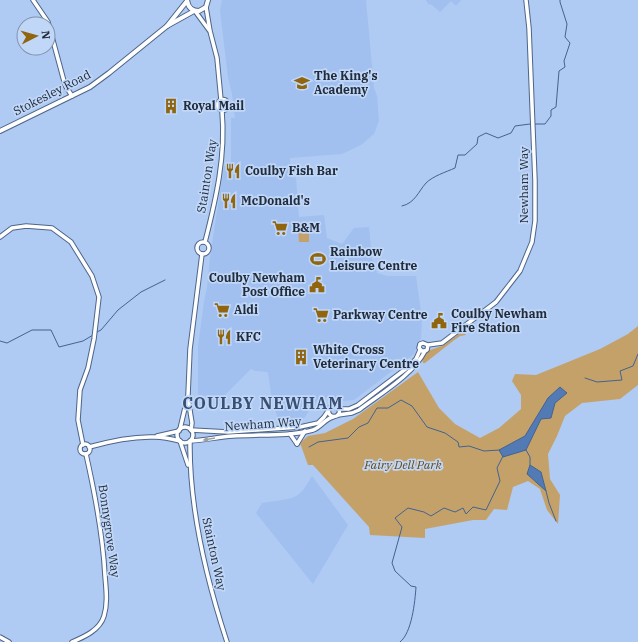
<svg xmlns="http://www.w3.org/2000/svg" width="638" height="642" viewBox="0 0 638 642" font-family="'IBM Plex Serif',serif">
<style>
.built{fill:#a1c0ef}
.green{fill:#c5a16a}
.water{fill:#527ab5;stroke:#436390}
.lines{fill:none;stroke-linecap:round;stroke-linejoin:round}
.stream{stroke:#436390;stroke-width:1}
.tertiary-casing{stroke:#4d6589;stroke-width:5.5}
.secondary-casing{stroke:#4d6589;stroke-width:6}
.tertiary{stroke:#fff;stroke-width:3.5}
.secondary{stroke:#fff;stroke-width:4}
.oneway{fill:#9ba0a7}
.labels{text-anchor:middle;stroke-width:3.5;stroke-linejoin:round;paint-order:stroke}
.poi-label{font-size:12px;font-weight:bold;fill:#212c3b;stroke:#c1d7f8;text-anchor:start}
.street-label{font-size:12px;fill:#212c3b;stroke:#c1d7f8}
.park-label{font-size:12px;font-style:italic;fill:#674a14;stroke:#c1d7f8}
.district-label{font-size:16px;font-weight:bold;letter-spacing:1px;fill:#384f72;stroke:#c1d7f8}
</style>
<rect width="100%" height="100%" fill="#afcaf3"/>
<!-- built -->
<g class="built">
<path d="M 222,0 L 366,0 L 374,88 L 377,96 L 379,121 L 374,134 L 361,145 L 342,154 L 290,158 L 291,177 L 296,178 L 299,217 L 324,215 L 327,238 L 342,244 L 354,228 L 369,227 L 372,259 L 377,273 L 387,276 L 416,276 L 422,319 L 421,338 L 414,354 L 354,400 L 344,401 L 329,397 L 318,399 L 304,418 L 278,420 L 271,393 L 268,373 L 267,372 L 255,371 L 251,369 L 219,401 L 215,397 L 198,395 L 198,347 L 204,301 L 207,288 L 210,257 L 224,166 L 231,165 L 231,118 L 235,118 L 232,94 L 228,78 L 220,10 Z"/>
<path d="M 426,0 L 461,0 L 457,5 L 455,5 L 451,1 L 440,12 L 432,5 L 428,4 Z"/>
<path d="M 312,476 L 348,525 L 313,584 L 256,513 L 262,503 L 283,500 L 292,498 L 298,495 L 304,489 Z"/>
</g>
<!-- green -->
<g class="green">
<path d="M 298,228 L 302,228 L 303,233 L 309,232 L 309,242 L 299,242 Z"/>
<path d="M 638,326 L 638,385 L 620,399 L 582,403 L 565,416 L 557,436 L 548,454 L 550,479 L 560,495 L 558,524 L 547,510 L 540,489 L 528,481 L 513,487 L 507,510 L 494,509 L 486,520 L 473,520 L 425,529 L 425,538 L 370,535 L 369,527 L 313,465 L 308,465 L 300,443 L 308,436 L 325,433 L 353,419 L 418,372 L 439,408 L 455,424 L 480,438 L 499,428 L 521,409 L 521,395 L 512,381 L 515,374 L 536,375 L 600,349 L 628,334 Z"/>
<path d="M 464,333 L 466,335 L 460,336 L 453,341 L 425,363 L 423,363 L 422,359 L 427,351 L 442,346 L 459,334 Z"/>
</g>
<!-- water -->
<g class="water">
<path d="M 560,387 L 567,393 L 555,403 L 551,418 L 541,419 L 526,450 L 503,457 L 499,450 L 525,436 L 548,398 Z"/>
<path d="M 530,465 L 541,472 L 546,491 L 527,474 Z"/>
</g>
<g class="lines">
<!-- stream -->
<g class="stream">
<path d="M 534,124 L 545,124 L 551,116 L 551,110 L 556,107 L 559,71 L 565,67 L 564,61 L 570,43 L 565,37 L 567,24 L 560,2 L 560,0"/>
<path d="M 402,206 C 415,203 418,192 426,183 C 433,176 446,172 455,168 L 458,155 L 465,155 L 477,144 L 478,137 L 486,133 L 498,138 L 511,133 L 515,126 L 530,124"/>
<path d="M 97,332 L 101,330 L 118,310 L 141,292 L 165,280"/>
<path d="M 0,341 L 7,343 L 32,330 L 51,330 L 59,347 L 83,341 L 93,335"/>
<path d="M 585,378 L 597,382 L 622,380 L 620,371 L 633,366 L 638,354"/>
<path d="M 309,447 L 318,442 L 348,438 L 359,427 L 368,423 L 377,408 L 388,408 L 401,400 L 412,406 L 427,427 L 445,433 L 458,442 L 459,447 L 469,446 L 484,451 L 500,450"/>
<path d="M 526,450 L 530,457 L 530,465"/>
<path d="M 546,491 L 549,503 L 556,521"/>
<path d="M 400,642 C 412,633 415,601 416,587 L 411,586 L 395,571 L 392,563 L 402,527 L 395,518 L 408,508 L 424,512 L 431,516 L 444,508 L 455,512 L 463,508 L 466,514 L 473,507 L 486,510 L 500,481 L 497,468 L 503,456"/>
</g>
<defs>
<g id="tertiary">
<path d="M 33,0 L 48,22 L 65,85 L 72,96"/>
<path d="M 206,7 L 210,31 L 217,58 L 221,100"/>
<path d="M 195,11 L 209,30"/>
<circle cx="223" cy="105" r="5.5"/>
<path d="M 0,237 L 12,228 L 26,226 L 52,228 L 71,242 L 92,276 L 99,297 L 94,339 L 88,368 L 80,390 L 78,420 L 83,445"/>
<path d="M 205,242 C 216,199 226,156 222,111"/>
<circle cx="203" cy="248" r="6"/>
<path d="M 428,345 L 427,350 L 425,351 L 422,351 L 419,348 L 420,344 L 423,343 L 428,345 L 442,343 L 496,302 L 520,271 L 532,242 L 535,221 L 535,181 L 529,28 L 526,0"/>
<path d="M 188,398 L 192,423 L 191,430"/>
<circle cx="334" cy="411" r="5.5"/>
<path d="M 339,409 L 349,409 L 358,405 L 407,368 L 416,359 L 420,350"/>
<path d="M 338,415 L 352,413 L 359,410 C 380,394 413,375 425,351"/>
<circle cx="185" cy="435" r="8"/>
<path d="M 180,429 L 188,395 L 190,349 L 202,254"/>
<path d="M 191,430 L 228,432 L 300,427 L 318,423 L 324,417 L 328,411"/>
<path d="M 290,434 L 297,444"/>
<path d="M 157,436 L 179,431"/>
<path d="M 180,441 L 188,465"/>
<path d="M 190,441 C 189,509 206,578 227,642"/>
<path d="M 190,441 C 205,440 219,437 233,436 C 259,434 287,437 313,430 C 321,427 325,419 333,417"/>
<path d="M 297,444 L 305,431"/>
<circle cx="85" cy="449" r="5"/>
<path d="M 89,447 C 110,441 133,436 155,437 C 163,437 172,439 180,441"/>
<path d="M 0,637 L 9,642"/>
<path d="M 72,642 C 84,637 100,630 104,616 C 108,603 106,589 105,576 C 103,535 95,494 86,454"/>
</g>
<g id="secondary">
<path d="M 187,0 C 188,8 192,11 199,11 L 206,7 L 208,0"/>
<path d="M 167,26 L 187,1"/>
<path d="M 0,131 L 90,87 L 109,73 L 167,26 L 194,11"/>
</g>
</defs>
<!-- tertiary casing -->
<use href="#tertiary" class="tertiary-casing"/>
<!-- secondary casing -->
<use href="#secondary" class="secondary-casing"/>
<!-- tertiary -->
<use href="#tertiary" class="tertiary"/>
<!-- secondary -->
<use href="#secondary" class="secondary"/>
</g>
<!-- one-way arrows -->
<defs><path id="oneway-solid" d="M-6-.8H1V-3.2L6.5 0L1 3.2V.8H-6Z"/></defs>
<use class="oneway" href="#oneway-solid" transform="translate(209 439) rotate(170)"/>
<!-- icons -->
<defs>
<symbol id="school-bare" viewBox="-9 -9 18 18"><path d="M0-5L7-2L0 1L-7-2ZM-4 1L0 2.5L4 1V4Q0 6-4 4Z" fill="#90650d" stroke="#c1d7f8" stroke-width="2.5" paint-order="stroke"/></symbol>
<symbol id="building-bare" viewBox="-9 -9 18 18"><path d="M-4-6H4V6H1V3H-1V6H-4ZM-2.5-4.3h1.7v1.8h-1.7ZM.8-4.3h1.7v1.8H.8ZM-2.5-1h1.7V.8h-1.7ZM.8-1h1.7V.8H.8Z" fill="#90650d" stroke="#c1d7f8" stroke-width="2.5" paint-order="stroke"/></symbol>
<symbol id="restaurant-bare" viewBox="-9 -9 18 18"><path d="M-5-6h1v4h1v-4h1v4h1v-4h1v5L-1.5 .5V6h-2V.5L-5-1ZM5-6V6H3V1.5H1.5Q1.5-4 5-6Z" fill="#90650d" stroke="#c1d7f8" stroke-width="2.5" paint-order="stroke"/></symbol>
<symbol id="supermarket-bare" viewBox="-9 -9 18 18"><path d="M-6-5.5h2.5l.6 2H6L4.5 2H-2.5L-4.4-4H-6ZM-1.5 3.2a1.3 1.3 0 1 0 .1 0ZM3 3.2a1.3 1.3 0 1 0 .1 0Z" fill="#90650d" stroke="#c1d7f8" stroke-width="2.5" paint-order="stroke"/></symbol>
<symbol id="stadium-bare" viewBox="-9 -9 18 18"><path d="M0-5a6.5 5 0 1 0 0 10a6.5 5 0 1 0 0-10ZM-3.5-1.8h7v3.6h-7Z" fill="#90650d" stroke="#c1d7f8" stroke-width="2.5" paint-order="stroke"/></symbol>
<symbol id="civic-bare" viewBox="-9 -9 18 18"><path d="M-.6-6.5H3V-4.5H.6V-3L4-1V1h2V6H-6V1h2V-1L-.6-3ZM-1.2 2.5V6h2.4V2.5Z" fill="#90650d" stroke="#c1d7f8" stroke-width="2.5" paint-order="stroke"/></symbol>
</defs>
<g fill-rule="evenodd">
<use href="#school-bare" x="291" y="72" width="22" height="22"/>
<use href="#building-bare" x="160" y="95" width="22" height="22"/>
<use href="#restaurant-bare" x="222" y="160" width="22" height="22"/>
<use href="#restaurant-bare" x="218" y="190" width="22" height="22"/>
<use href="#supermarket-bare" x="269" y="217" width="22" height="22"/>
<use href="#stadium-bare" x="307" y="248" width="22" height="22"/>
<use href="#civic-bare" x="306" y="274" width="22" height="22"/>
<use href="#supermarket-bare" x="211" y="299" width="22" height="22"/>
<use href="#supermarket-bare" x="310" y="304" width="22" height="22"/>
<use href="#civic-bare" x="428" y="310" width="22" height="22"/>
<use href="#restaurant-bare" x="213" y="326" width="22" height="22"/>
<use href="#building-bare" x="290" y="346" width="22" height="22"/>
</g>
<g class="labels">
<!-- poi labels -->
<g class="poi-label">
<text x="314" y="80">The King's<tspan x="314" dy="14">Academy</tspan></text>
<text x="183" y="110">Royal Mail</text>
<text x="245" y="175">Coulby Fish Bar</text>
<text x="241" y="205">McDonald's</text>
<text x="292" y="232">B&amp;M</text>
<text x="330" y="256">Rainbow<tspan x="330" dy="14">Leisure Centre</tspan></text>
<text x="305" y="282" text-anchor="end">Coulby Newham<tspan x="305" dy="14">Post Office</tspan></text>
<text x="234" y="314">Aldi</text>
<text x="451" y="318">Coulby Newham<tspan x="451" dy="14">Fire Station</tspan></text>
<text x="333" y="319">Parkway Centre</text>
<text x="236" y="341">KFC</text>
<text x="313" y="354">White Cross<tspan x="313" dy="14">Veterinary Centre</tspan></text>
</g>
<!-- street labels -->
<g class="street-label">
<text transform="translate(52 93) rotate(-27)" y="4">Stokesley Road</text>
<text transform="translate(207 176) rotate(-81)" y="4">Stainton Way</text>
<text transform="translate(524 185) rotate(-90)" y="4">Newham Way</text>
<text transform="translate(263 424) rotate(-4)" y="4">Newham Way</text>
<text transform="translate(109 531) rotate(82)" y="4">Bonnygrove Way</text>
<text transform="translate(214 554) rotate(78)" y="4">Stainton Way</text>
</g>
<!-- park labels -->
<g class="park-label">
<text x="403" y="469">Fairy Dell Park</text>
</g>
<!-- district labels -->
<g class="district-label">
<text x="263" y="409">COULBY NEWHAM</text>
</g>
</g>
<!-- north arrow -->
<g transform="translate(36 36) rotate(84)"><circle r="19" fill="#c1d7f8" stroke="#8193ac"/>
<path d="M0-3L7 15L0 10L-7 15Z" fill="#90650d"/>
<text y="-6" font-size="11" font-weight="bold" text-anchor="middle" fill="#212c3b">N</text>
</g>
</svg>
